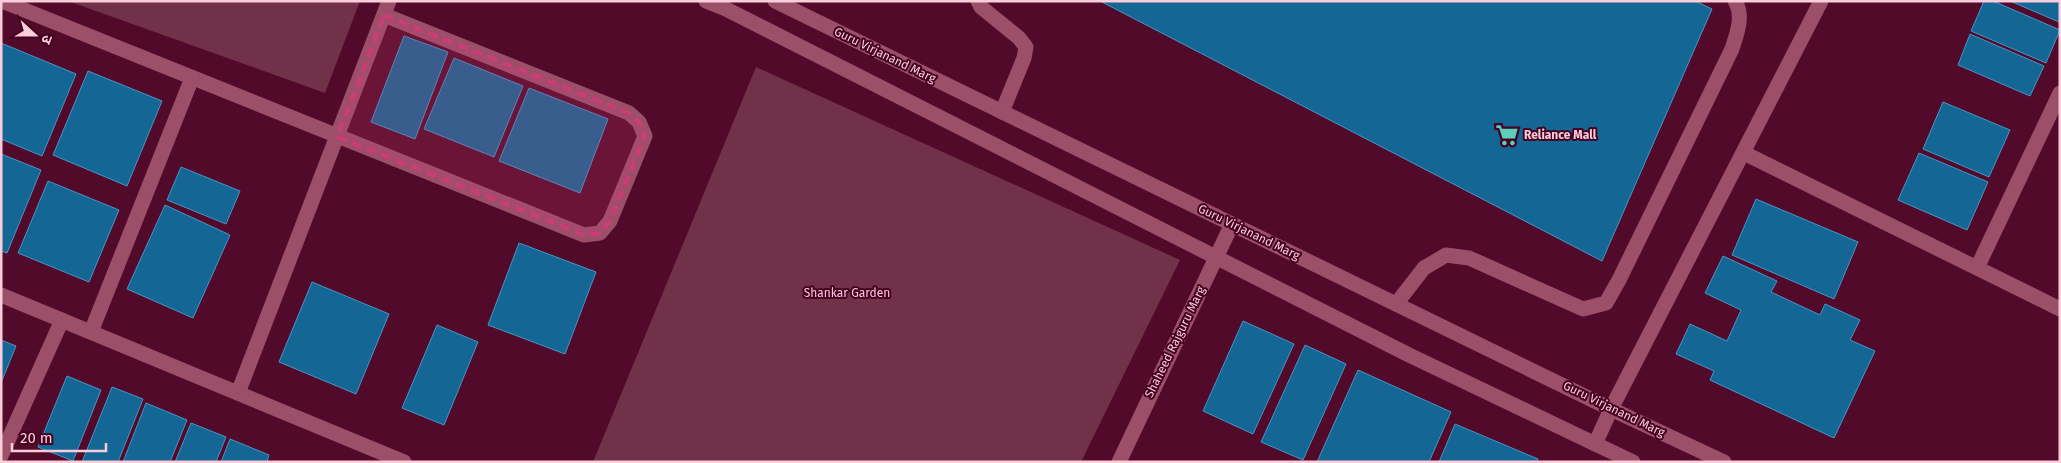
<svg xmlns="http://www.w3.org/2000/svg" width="2061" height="463" viewBox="0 0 2061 463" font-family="'Fira Sans','Noto Sans Devanagari',sans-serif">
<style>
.green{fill:#713148}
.building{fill:#146694;stroke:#4995c6}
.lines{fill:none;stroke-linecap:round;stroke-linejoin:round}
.lane{stroke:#9c4f69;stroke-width:15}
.street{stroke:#9c4f69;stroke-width:15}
.secondary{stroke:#9c4f69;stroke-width:15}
.marked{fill:#cd3c74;fill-opacity:0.2;stroke:#cd3c74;stroke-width:4;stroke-dasharray:10 6;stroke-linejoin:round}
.labels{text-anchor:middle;stroke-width:4;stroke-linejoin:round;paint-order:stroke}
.street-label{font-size:12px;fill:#facdda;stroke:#460021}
.poi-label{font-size:12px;font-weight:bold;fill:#facdda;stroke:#460021;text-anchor:start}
.park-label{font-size:12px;fill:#fcc7d6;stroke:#460021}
</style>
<rect width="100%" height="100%" fill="#520a2a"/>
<!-- green -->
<g class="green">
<path d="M 68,1 L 360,1 L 325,93 Z"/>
<path d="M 756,67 L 1180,260 L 1081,462 L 593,462 Z"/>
</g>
<!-- building -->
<g class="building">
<path d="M 1100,1 L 1695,1 L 1712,9 L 1602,261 Z"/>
<path d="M 1984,1 L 1993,1 L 2060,30 L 2046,63 L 1971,31 Z"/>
<path d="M 2010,1 L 2060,1 L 2060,20 L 2059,22 Z"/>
<path d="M 1970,34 L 2044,66 L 2030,96 L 1958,65 Z"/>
<path d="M 404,36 L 448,52 L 415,139 L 371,122 Z"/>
<path d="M 1,43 L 76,74 L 42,156 L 1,139 Z"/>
<path d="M 454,58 L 523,86 L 494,157 L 424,129 Z"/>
<path d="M 88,71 L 162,101 L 127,186 L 53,155 Z"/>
<path d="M 529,88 L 608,119 L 580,193 L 499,161 Z"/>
<path d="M 1943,102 L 2010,130 L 1989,177 L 1923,149 Z"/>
<path d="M 1919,153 L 1988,182 L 1967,230 L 1898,200 Z"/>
<path d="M 1,154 L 41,170 L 7,253 L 1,251 Z"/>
<path d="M 181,167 L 240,191 L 226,224 L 167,200 Z"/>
<path d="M 48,181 L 119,210 L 89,282 L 18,253 Z"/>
<path d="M 1756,199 L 1858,242 L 1834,299 L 1732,255 Z"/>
<path d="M 165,205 L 230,235 L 193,318 L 127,289 Z"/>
<path d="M 519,243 L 596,272 L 565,354 L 488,325 Z"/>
<path d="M 1723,256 L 1777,281 L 1771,292 L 1820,315 L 1825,304 L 1860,320 L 1850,340 L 1875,351 L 1834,438 L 1710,380 L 1714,371 L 1676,354 L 1690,324 L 1727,341 L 1741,310 L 1705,293 Z"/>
<path d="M 312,282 L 389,314 L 356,394 L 279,362 Z"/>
<path d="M 1243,321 L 1294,344 L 1253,434 L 1203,411 Z"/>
<path d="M 437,325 L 478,342 L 444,425 L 402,408 Z"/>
<path d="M 1,340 L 16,346 L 1,383 Z"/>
<path d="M 1305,345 L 1346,364 L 1303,460 L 1261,442 Z"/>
<path d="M 1358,370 L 1451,412 L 1429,462 L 1317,462 Z"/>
<path d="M 67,376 L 101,390 L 73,461 L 38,447 Z"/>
<path d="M 112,387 L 143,399 L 118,462 L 82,462 Z"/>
<path d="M 146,403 L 187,420 L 170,462 L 123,462 Z"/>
<path d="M 191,423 L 226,437 L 216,462 L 175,462 Z"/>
<path d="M 1455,424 L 1538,459 L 1537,462 L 1439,462 Z"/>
<path d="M 230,439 L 269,455 L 267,462 L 221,462 Z"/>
</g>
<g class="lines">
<!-- lane -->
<g class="lane">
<path d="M 978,1 L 981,7 L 1019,38 L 1026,47 L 1024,58 L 1002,112"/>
<path d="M 1396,304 L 1424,268 L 1446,255 L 1469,258 L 1583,309 L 1606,303 L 1619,280 L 1732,49 C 1737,33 1744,16 1735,1"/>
</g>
<!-- street -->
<g class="street">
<path d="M 2,1 L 584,235 L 600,233 L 610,221 L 645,136 L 639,122 L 629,113 L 384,15"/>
<path d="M 1744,153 L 2060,309"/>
<path d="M 1977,268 L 2060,93"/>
<path d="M 1,295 L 404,462"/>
<path d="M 91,332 L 192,78"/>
<path d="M 238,393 L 389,1"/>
<path d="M 1595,444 L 1611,409 L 1821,1"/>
<path d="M 1,456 L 62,320"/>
<path d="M 1119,462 L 1232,224"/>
</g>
<!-- secondary -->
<g class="secondary">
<path d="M 706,1 L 726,9 L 1409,355 L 1633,462"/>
<path d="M 775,1 L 1611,409 L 1724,462"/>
</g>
</g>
<!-- marked area -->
<path class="marked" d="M 384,15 L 629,113 L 639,122 L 645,136 L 610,221 L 600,233 L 584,235 L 337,137 Z"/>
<!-- icons -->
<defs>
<symbol id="supermarket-bare" viewBox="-9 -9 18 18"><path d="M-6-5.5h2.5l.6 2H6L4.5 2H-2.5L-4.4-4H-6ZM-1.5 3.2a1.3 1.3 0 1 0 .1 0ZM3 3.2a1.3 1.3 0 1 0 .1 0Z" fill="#5cceba" stroke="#460021" stroke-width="2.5" paint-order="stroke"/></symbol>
</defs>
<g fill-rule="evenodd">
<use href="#supermarket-bare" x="1491" y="119" width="32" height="32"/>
</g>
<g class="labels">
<!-- street labels -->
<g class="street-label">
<text transform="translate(885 55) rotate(26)" y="4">Guru Virjanand Marg</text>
<text transform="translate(1249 232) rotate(26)" y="4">Guru Virjanand Marg</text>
<text transform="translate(1175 342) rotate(-64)" y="4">Shaheed Rajguru Marg</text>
<text transform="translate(1614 409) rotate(26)" y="4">Guru Virjanand Marg</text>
</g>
<!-- poi labels -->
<g class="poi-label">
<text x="1524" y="139">Reliance Mall</text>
</g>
<!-- park labels -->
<g class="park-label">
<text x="847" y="297">Shankar Garden</text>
</g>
</g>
<!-- border -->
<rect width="2061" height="463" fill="none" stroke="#facdda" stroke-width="5"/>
<!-- north arrow -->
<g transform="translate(35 35) rotate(111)" stroke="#460021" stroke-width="4" paint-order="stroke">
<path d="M0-4L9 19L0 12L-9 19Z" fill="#facdda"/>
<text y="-8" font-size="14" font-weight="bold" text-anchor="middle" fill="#facdda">उ</text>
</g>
<!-- scale -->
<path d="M12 443v8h94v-8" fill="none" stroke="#facdda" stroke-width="2.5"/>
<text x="20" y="443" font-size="15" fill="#facdda" stroke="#460021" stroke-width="4" paint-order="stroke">20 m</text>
</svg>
